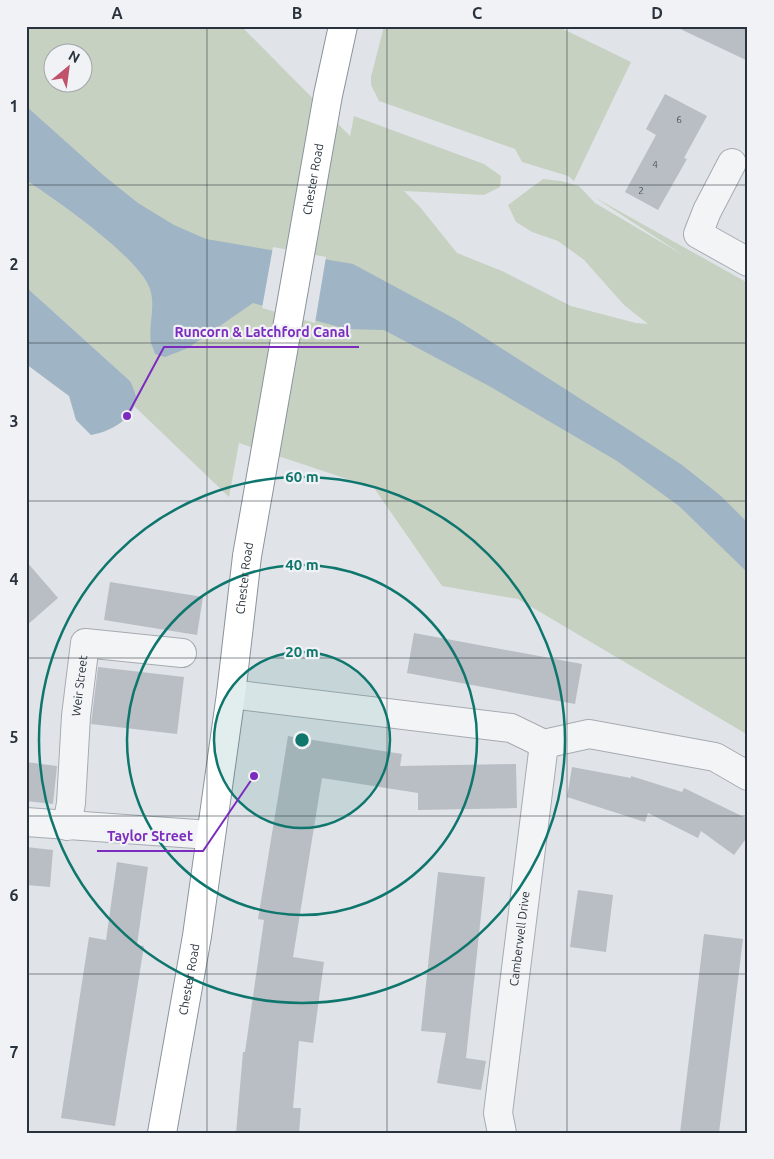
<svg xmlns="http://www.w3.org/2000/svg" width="774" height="1159" viewBox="0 0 774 1159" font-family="Ubuntu,sans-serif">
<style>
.green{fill:#c7d1c2;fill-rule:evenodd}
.water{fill:#9fb4c4}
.pier{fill:#e0e4e8}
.building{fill:#b8bec4}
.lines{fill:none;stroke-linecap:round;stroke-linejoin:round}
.minor-casing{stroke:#a6abb1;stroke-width:30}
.trunk-casing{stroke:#89939d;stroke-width:30}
.minor{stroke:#f3f4f6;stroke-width:28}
.trunk{stroke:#fff;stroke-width:28}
.grid{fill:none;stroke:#2a333d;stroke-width:1;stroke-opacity:0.55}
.ring{fill:none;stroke:#0f766e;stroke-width:2.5}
.labels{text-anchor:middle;stroke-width:4.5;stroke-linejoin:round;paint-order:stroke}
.number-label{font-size:10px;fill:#4e565f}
.street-label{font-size:12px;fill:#2a333d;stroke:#f0f2f5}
.centre{fill:#0f766e;stroke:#f0f2f5;stroke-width:2.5}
.ring-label{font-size:15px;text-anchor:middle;font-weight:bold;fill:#0f766e;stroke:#f0f2f5;stroke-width:4.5;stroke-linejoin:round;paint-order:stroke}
.leader{fill:none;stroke:#7b2cbf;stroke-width:2}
.callout-dot{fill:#7b2cbf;stroke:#f0f2f5;stroke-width:2}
.callout-label{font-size:14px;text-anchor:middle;font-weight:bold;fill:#7b2cbf;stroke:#f0f2f5;stroke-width:4.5;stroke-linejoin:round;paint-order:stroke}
.neatline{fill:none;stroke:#2a333d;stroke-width:2}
.grid-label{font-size:16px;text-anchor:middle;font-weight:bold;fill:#2a333d}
</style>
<rect width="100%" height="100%" fill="#e0e4e8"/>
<!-- green -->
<g class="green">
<path d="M 26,26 L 241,26 L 350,136 L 354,116 L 484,164 L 501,176 L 500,187 L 484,195 L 404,191 L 420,207 L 457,253 L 502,271 L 571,306 L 636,323 L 648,324 L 624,305 L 584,260 L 558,241 L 532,232 L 516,222 L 508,205 L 543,179 L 561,181 L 579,186 L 595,203 L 683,255 L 594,197 L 748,283 L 748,735 L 518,599 L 442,586 L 374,488 L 239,443 L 229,497 L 134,406 L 136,394 L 130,381 L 26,287 ZM 52,52 L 82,52 L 82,82 L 52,82 Z"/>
<path d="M 384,26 L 557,26 L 631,62 L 574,181 L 568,176 L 522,162 L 515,149 L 379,101 L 371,85 L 371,77 Z"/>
</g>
<!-- water -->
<g class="water">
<path d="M 26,106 L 103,175 L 138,203 L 174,225 L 206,239 L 353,264 L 457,320 L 626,428 L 682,465 L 721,496 L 748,523 L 748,573 L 679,506 L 617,461 L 489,386 L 384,330 L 346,329 L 253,303 L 188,348 L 165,357 L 155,354 C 154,350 152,346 151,343 C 148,325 156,307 150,289 C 140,258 55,199 26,180 Z"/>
<path d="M 26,287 L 130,381 C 132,385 135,391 136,396 C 136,418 110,432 91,435 L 76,420 L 69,396 L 26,364 Z"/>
</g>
<!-- pier -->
<path class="pier" d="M 273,247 L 326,257 L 315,323 L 262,308 Z"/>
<!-- building -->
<g class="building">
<path d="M 674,26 L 748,26 L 748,61 Z"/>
<path d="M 665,94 L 707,116 L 684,158 L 687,159 L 658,210 L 625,192 L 656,135 L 646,129 Z"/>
<path d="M 26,561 L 58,598 L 26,626 Z"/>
<path d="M 110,582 L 203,597 L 197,635 L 104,620 Z"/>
<path d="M 414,633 L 582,664 L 575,704 L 407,673 Z"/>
<path d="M 98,667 L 184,677 L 177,734 L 91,724 Z"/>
<path d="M 288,736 L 402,754 L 400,766 L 516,764 L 517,808 L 418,810 L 418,793 L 322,778 L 293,957 L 324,962 L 313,1043 L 299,1041 L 293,1108 L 301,1108 L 299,1133 L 236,1133 L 243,1052 L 245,1052 L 264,920 L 258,919 Z"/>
<path d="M 26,762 L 57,766 L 53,804 L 26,801 Z"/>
<path d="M 572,767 L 631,778 L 631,776 L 682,792 L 684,788 L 748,819 L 748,836 L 734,855 L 701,831 L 698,838 L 648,813 L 645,822 L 567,797 Z"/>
<path d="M 26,847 L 53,850 L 50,887 L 26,885 Z"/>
<path d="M 117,862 L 148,867 L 137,945 L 144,946 L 115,1126 L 61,1118 L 89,937 L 106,940 Z"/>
<path d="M 438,872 L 485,877 L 466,1058 L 486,1061 L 481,1090 L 437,1083 L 446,1033 L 421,1031 Z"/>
<path d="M 578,890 L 613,895 L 606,952 L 570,947 Z"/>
<path d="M 704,934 L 743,939 L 719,1133 L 680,1133 Z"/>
</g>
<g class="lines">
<defs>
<g id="minor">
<path d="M 732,163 L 707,211 L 698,234 L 748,262"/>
<path d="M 231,694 L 511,728 L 544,744 L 589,734 L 715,757 L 748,776"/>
<path d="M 26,822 L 210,835"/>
<path id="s1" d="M 67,826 L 71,803 L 76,716 L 85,643 L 182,653"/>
<path id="s2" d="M 502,1133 L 498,1113 L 544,744"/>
</g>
<g id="trunk">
<path id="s3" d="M 162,1133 L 197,936 L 231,694 L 247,556 L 328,95 L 343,26"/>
</g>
</defs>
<!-- minor casing -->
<use href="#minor" class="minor-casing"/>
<!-- trunk casing -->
<use href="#trunk" class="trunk-casing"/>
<!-- minor -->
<use href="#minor" class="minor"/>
<!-- trunk -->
<use href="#trunk" class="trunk"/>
</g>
<!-- grid -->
<path class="grid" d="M 207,26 L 207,1133M 387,26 L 387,1133M 567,26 L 567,1133M 26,185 L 748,185M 26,343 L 748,343M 26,501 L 748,501M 26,658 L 748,658M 26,816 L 748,816M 26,974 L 748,974"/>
<!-- distance rings -->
<circle cx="302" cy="740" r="88" fill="#0f766e" fill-opacity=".12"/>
<g class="ring">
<circle cx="302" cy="740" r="88"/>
<circle cx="302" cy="740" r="175"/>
<circle cx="302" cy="740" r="263"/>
</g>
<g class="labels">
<!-- number labels -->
<g class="number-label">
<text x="679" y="123">6</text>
<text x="655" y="168">4</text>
<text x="641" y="194">2</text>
</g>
<!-- street labels -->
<g class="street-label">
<text dy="4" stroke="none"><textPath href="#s3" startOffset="966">Chester Road</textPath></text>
<text dy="4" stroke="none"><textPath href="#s3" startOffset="561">Chester Road</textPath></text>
<text dy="4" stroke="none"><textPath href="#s1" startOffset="141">Weir Street</textPath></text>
<text dy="4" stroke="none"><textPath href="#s2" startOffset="196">Camberwell Drive</textPath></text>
<text dy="4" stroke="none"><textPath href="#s3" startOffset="156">Chester Road</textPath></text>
</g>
</g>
<circle cx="302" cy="740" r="8" class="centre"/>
<g class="ring-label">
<text x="302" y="482">60 m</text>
<text x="302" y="570">40 m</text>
<text x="302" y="657">20 m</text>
</g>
<!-- callouts -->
<path class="leader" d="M127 416L164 347H359M254 776L203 851H97"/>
<g class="callout-dot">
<circle cx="127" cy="416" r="5"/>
<circle cx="254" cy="776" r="5"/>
</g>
<g class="callout-label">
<text x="262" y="337">Runcorn &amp; Latchford Canal</text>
<text x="150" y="841">Taylor Street</text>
</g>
<!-- border -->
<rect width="774" height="1159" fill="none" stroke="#f0f2f5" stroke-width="55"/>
<!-- north arrow -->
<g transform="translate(68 68) rotate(29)"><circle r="24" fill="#f0f2f5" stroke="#a1a6ab"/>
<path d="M0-4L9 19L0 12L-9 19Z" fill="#c0526c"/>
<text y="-8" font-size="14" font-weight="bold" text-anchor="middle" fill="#2a333d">N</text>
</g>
<rect x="28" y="28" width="718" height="1104" class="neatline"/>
<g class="grid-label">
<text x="117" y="19">A</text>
<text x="297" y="19">B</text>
<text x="477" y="19">C</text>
<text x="657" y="19">D</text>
<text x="14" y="112">1</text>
<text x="14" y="270">2</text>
<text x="14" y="427">3</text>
<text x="14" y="585">4</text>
<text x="14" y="743">5</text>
<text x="14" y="901">6</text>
<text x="14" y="1058">7</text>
</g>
</svg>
